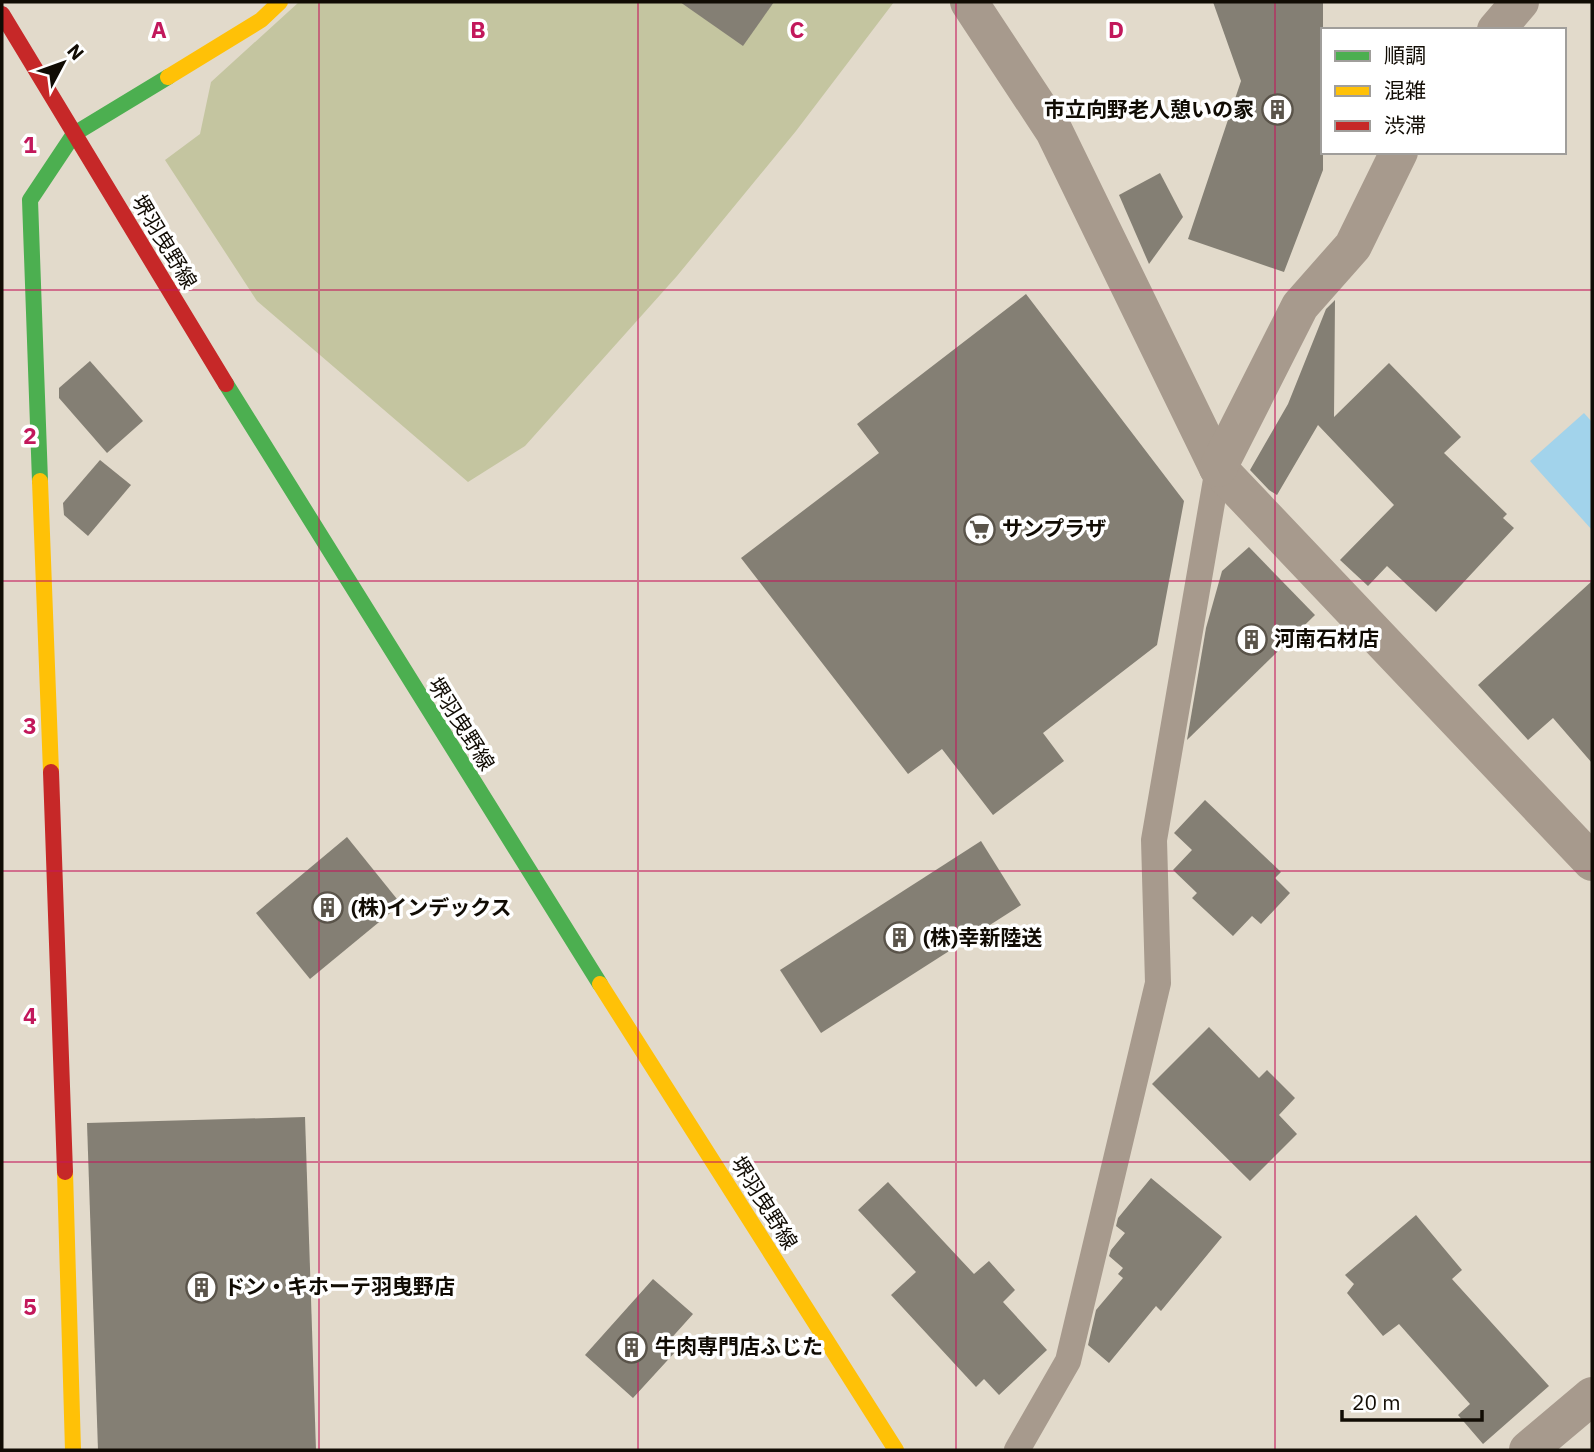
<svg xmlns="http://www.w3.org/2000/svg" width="1594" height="1452" viewBox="0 0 1594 1452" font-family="'IBM Plex Sans','Noto Sans JP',sans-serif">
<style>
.green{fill:#c4c5a0}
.water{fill:#a2d3eb}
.building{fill:#847f74}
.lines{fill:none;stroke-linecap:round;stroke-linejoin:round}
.lane{stroke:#a79a8d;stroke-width:26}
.street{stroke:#a79a8d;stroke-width:38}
.fast{stroke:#4caf50;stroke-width:16}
.slow{stroke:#ffc107;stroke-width:16}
.jam{stroke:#c62828;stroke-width:16}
.grid{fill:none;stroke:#c2185b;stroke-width:2;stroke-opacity:0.55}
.labels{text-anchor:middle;stroke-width:7;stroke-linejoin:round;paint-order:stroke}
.poi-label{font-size:21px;font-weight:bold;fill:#110c04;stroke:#fff;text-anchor:start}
.street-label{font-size:21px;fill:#110c04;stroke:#fff}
.grid-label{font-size:23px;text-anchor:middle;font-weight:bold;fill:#c2185b;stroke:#fff;stroke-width:7;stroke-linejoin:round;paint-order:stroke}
</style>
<rect width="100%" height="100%" fill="#e2dacb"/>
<!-- green -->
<path class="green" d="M 299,2 L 894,2 L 796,131 L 677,276 L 525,446 L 468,482 L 257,301 L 165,160 L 200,134 L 211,82 Z"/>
<!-- water -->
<path class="water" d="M 1584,413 L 1592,422 L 1592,530 L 1530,461 Z"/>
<!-- building -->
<g class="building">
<path d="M 680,2 L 774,2 L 743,46 Z"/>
<path d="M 1213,2 L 1323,2 L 1323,170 L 1284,272 L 1188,239 L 1241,81 Z"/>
<path d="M 1160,173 L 1183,217 L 1149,264 L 1119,195 Z"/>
<path d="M 1026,294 L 1184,501 L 1157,645 L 1043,733 L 1064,761 L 993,815 L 942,749 L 908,774 L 741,558 L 879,453 L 857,424 Z"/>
<path d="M 1335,300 L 1334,417 L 1389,363 L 1461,437 L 1444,453 L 1507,514 L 1503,518 L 1514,528 L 1436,612 L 1387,566 L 1368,586 L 1340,560 L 1394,505 L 1318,425 L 1277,495 L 1269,490 L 1250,470 L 1288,404 L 1326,309 Z"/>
<path d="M 90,361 L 143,421 L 107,453 L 59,398 L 59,388 Z"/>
<path d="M 100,460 L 131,485 L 88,536 L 64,515 L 63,503 Z"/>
<path d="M 1249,547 L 1315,615 L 1187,740 L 1206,628 L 1222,571 Z"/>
<path d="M 1592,581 L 1592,763 L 1553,718 L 1528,740 L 1478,685 Z"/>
<path d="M 1205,800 L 1281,872 L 1275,878 L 1290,893 L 1261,924 L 1252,916 L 1233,936 L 1192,898 L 1197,893 L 1173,870 L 1192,850 L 1174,833 Z"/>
<path d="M 347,837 L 401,904 L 310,979 L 256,913 Z"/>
<path d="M 981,841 L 1021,905 L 821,1033 L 780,970 Z"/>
<path d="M 1209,1027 L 1259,1078 L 1267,1070 L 1295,1098 L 1279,1115 L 1297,1134 L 1250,1181 L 1152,1084 Z"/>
<path d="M 305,1117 L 316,1450 L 98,1450 L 87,1123 Z"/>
<path d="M 1151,1178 L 1222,1237 L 1161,1311 L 1156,1306 L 1109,1363 L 1088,1345 L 1096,1310 L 1123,1278 L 1118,1274 L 1123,1268 L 1109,1256 L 1111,1250 L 1125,1233 L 1116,1226 L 1118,1218 Z"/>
<path d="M 888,1182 L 974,1274 L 989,1261 L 1015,1290 L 1003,1302 L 1047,1350 L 999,1395 L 984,1379 L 976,1387 L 891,1295 L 916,1272 L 858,1210 Z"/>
<path d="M 1416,1215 L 1462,1270 L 1452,1279 L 1549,1386 L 1483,1444 L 1458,1415 L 1470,1404 L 1399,1324 L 1383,1336 L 1347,1293 L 1354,1284 L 1345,1275 Z"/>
<path d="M 653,1279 L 693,1314 L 667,1343 L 676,1351 L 633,1398 L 585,1355 Z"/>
</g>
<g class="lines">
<!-- lane -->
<path class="lane" d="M 1017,1450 L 1068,1361 L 1158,983 L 1154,840 L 1218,468"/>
<!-- street -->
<g class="street">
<path d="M 969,2 L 1054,131 L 1218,468 L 1592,862"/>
<path d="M 1496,30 L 1520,2"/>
<path d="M 1218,468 L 1300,306 L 1353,246 L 1399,152"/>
<path d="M 1528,1450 L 1592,1396"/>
</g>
<!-- fast -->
<g class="fast">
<path d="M 226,384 L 600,984"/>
<path d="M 40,481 L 30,200 L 74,134 L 168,77"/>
</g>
<!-- slow -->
<g class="slow">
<path d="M 168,77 L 261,20 L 280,2"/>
<path d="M 40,481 L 51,772"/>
<path d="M 600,984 L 896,1450"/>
<path d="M 65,1172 L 73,1450"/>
</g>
<!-- jam -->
<g class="jam">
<path d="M 2,14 L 226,384"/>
<path d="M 51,772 L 65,1172"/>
</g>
</g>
<!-- grid -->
<path class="grid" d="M 319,2 L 319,1450M 638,2 L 638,1450M 956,2 L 956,1450M 1275,2 L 1275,1450M 2,290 L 1592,290M 2,581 L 1592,581M 2,871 L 1592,871M 2,1162 L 1592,1162"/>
<!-- icons -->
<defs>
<symbol id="building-ring" viewBox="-11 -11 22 22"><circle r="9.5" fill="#fff" stroke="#5a544a" stroke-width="1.5"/><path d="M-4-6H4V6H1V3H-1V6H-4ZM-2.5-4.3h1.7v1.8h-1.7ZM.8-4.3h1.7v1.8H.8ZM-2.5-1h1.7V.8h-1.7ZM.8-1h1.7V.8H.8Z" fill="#5a544a"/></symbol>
<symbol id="supermarket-ring" viewBox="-11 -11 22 22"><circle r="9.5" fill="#fff" stroke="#5a544a" stroke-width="1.5"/><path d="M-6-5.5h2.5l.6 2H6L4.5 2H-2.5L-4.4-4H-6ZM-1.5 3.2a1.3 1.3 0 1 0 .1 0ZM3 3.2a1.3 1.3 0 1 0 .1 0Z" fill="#5a544a"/></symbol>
</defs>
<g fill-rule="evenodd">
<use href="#building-ring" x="1260" y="92" width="35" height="35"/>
<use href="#supermarket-ring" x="962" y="512" width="35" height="35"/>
<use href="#building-ring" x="1234" y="622" width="35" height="35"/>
<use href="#building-ring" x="310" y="890" width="35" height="35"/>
<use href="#building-ring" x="882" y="920" width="35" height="35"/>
<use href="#building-ring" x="184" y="1270" width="35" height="35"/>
<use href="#building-ring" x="614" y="1330" width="35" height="35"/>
</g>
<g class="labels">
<!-- poi labels -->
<g class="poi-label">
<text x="1254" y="117" text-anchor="end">市立向野老人憩いの家</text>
<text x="1002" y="536">サンプラザ</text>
<text x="1274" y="646">河南石材店</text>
<text x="351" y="915">(株)インデックス</text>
<text x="923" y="945">(株)幸新陸送</text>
<text x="224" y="1294">ドン・キホーテ羽曳野店</text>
<text x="655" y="1354">牛肉専門店ふじた</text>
</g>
<!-- street labels -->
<g class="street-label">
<text transform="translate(164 242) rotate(59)" y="7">堺羽曳野線</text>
<text transform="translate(461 724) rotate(58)" y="7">堺羽曳野線</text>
<text transform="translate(764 1203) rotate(58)" y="7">堺羽曳野線</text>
</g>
</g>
<g class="grid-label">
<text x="159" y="38">A</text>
<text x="478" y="38">B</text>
<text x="797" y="38">C</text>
<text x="1116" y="38">D</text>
<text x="30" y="153">1</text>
<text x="30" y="444">2</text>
<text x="30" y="734">3</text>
<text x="30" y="1024">4</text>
<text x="30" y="1315">5</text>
</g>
<!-- border -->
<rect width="1594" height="1452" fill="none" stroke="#110c04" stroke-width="7"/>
<!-- legend -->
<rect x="1321" y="28" width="245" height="126" fill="#ffffff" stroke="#a09e9b" stroke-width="2"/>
<rect x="1335" y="51" width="35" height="10" fill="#4caf50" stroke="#a09e9b" stroke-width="2"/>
<text x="1384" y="63" font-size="21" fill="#110c04">順調</text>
<rect x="1335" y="86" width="35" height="10" fill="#ffc107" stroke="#a09e9b" stroke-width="2"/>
<text x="1384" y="98" font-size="21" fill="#110c04">混雑</text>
<rect x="1335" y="121" width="35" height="10" fill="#c62828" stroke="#a09e9b" stroke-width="2"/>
<text x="1384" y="133" font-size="21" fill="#110c04">渋滞</text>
<!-- north arrow -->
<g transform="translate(63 63) rotate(49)" stroke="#ffffff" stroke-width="5" paint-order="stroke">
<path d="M0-5L12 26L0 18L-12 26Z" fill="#110c04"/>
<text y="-10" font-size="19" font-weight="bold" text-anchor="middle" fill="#110c04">N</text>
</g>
<!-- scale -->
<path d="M1342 1410v10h140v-10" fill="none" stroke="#110c04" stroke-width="3.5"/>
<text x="1352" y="1410" font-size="21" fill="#110c04" stroke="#ffffff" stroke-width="5" paint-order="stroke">20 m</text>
</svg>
